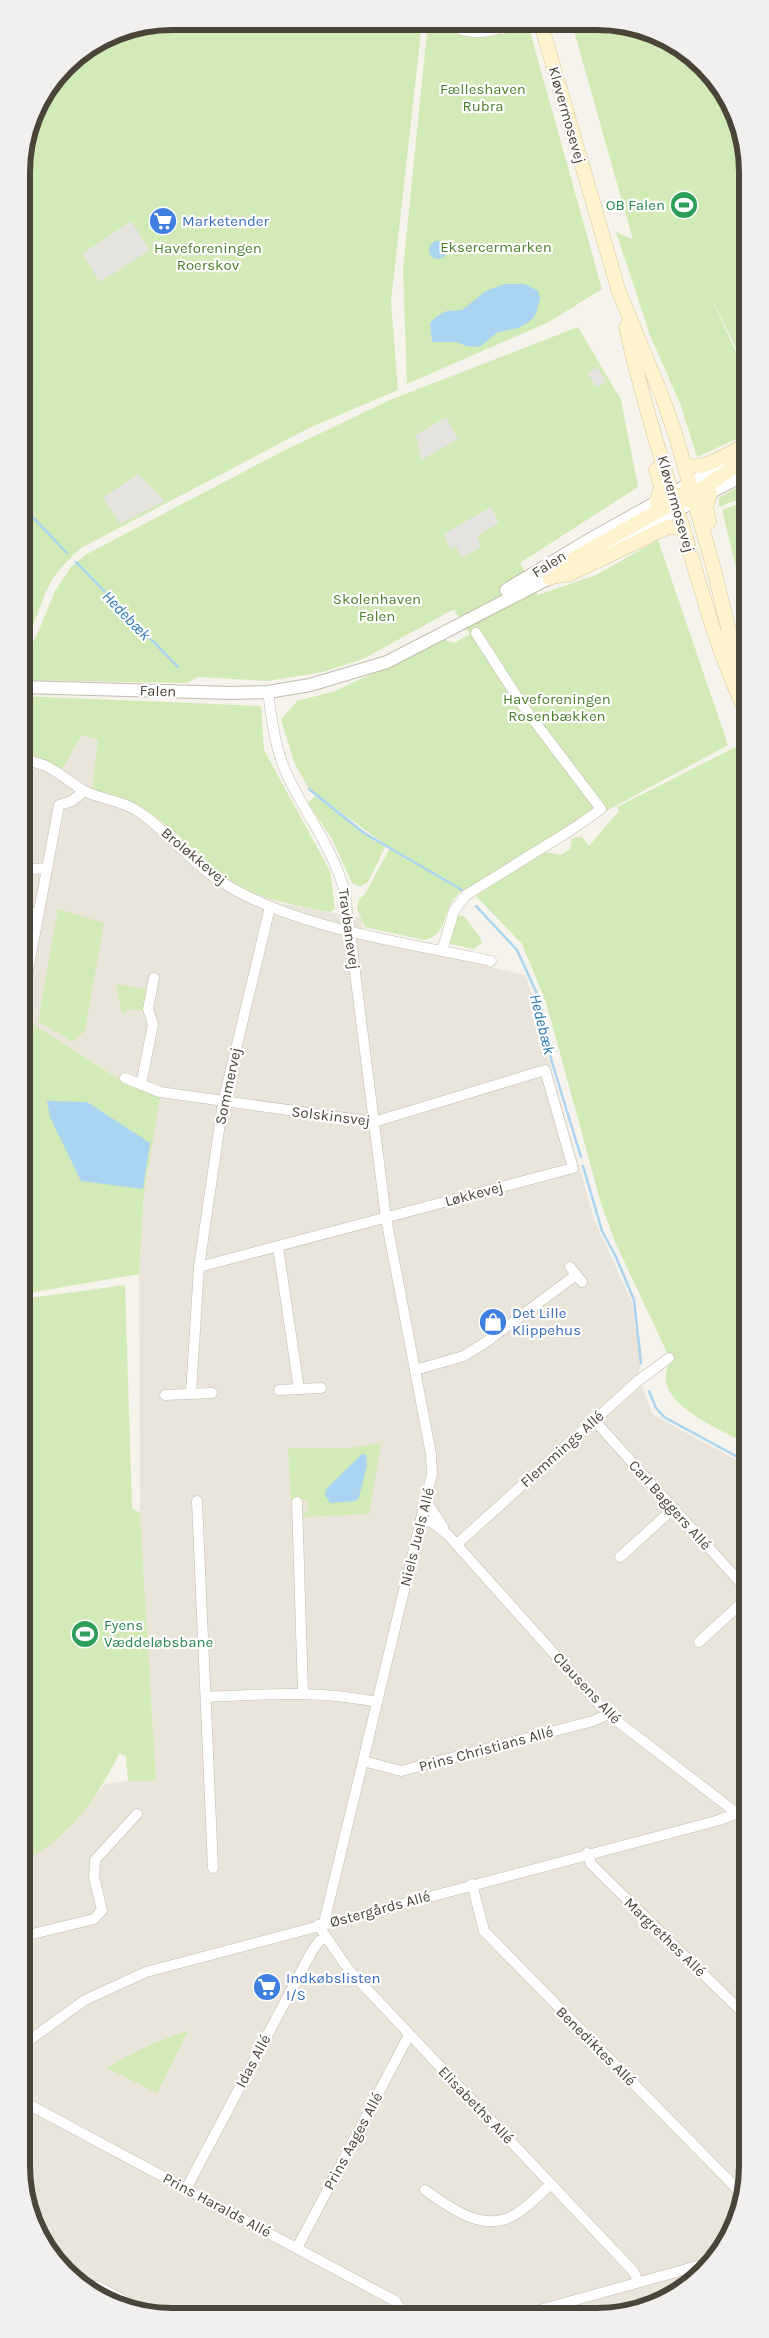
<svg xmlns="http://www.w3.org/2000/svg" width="769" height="2338" viewBox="0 0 769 2338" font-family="Karla,sans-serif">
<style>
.residential{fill:#eae5da}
.green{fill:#d2eab5}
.parking{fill:#e5e3e0}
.water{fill:#a9d4f2}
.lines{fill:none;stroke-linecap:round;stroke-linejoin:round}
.stream{stroke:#a9d4f2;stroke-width:2.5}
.minor-casing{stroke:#c2bbae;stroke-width:11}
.tertiary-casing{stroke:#c2bbae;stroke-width:14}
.secondary-casing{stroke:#d6c79b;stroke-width:15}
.minor{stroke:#fff;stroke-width:10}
.tertiary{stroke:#fff;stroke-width:12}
.secondary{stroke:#fff3cd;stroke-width:14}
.labels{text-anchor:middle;stroke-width:4.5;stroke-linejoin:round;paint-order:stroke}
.park-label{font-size:15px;fill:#4a7f2a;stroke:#fff}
.street-label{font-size:15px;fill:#4b4439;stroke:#fff}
.leisure-label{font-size:15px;fill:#27864d;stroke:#fff;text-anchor:end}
.shop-label{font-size:15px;fill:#366cbe;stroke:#fff;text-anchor:start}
.water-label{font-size:16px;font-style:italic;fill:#2e7ab2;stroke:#fff}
.rim{fill:none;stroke:#4b4439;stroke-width:6}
</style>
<rect width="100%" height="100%" fill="#f6f3ec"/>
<!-- residential -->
<path class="residential" d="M 82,735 L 98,740 L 92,789 L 138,805 L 161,821 L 204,862 L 278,903 L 362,918 L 363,938 L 525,975 L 541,1018 L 544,1043 L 595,1222 L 632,1302 L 641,1364 L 638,1374 L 652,1414 L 747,1466 L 747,2176 L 736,2224 L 710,2266 L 672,2297 L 626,2314 L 143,2314 L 97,2297 L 65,2272 L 37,2233 L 24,2195 L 24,1860 L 65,1833 L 105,1784 L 128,1781 L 156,1781 L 140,1515 L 139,1274 L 144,1192 L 127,1084 L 23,1018 L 22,751 L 43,759 L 61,771 Z"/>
<!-- green -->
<g class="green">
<path d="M 172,21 L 422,23 L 391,301 L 398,390 L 309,428 L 81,548 C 69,559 58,569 50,584 C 39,604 36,626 22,644 L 22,162 L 37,105 L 72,59 L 114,33 Z"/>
<path d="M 428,23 C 443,23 455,34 469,37 C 483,40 513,31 529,28 L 602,289 L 547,323 L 407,384 L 403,269 Z"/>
<path d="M 572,24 L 627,24 L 672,41 L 704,66 L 732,105 L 745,143 L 745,366 L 706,288 L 745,371 L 745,435 L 697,457 L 681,406 L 650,335 L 616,232 L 633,240 Z"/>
<path d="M 578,327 L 621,400 L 638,487 L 520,563 L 538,595 L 596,575 L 658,540 L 728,745 L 608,810 L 473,897 L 462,890 C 457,895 452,901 449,907 C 442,923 444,935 424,940 L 365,927 L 357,909 L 359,899 L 365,894 L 390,848 L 309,789 L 295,764 L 281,720 L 297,701 L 335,691 L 445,640 L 454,643 L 470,634 L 454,609 L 363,659 L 323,672 L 268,681 L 198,677 L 187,683 L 22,680 L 22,658 L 36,637 L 55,591 L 71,567 L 87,554 L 281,452 L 390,400 Z"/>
<path d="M 745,482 L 745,497 L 719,507 L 719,498 Z"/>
<path d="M 745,501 L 746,632 L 740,584 L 722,510 Z"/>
<path d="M 22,696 L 261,706 L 264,750 L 330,871 L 335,909 L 330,912 C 297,906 264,901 235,883 C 199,862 175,826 139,806 C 126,798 107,794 92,789 L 98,740 L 82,735 L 61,771 L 43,759 L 22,751 Z"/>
<path d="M 742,744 L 746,752 L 747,1444 C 721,1430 645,1400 671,1361 L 616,1244 L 602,1207 L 546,1002 L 522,944 L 476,896 L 544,852 L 561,855 L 570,849 L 572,838 L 582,837 L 589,846 L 619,811 L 617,807 Z"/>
<path d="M 315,796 L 385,847 L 368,882 L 360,887 L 352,883 L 332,839 L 308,803 Z"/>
<path d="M 58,909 L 104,923 L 85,1030 L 73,1042 L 38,1021 Z"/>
<path d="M 458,916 L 464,916 L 480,937 L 482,943 L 473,949 L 450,944 L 450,936 Z"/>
<path d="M 116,984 L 148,990 L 145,1011 L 130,1009 L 122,1014 Z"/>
<path d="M 23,1018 L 127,1084 L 160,1098 L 144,1192 L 139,1274 L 23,1294 Z"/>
<path d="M 125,1285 L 132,1508 L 140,1513 L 156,1781 L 128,1781 L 126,1756 L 119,1754 C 98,1796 69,1840 24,1860 L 23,1299 Z"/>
<path d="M 381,1443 L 369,1514 L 302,1517 L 308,1509 L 307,1500 L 291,1499 L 288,1448 L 349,1448 Z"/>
<path d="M 188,2031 L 157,2093 L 107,2068 C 133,2052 158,2040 188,2031 Z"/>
</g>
<!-- parking -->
<g class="parking">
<path d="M 131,221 L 150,250 L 100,282 L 82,254 Z"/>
<path d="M 598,367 L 606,382 L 596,387 L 588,373 Z"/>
<path d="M 446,417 L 458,439 L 421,460 L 416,435 Z"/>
<path d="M 138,474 L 165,501 L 120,524 L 103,498 Z"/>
<path d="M 491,507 L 499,523 L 477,536 L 481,547 L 462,558 L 456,547 L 450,549 L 444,534 Z"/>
</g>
<!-- water -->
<g class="water">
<circle cx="438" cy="250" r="9"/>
<path d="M 505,284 L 525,284 L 538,291 L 540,298 L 536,314 L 530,321 L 519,328 L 498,332 L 481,346 L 475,347 L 466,346 L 457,342 L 432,342 L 430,323 L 436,317 L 447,311 L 462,310 L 486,291 Z"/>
<path d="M 47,1101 L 87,1102 L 150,1143 L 143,1189 L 81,1181 L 50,1117 Z"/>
<path d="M 362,1454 L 366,1455 L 367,1465 L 359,1497 L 356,1501 L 330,1503 L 325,1495 L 327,1488 Z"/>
</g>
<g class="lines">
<!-- stream -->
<g class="stream">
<path d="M 22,506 L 67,553"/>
<path d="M 76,562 L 178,667"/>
<path d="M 309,789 L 364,833 L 462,890"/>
<path d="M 476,906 L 517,950 L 538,996 L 549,1038 L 551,1059 L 581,1157"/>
<path d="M 583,1166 L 602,1231 L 616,1257 L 634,1300 L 641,1363"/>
<path d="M 649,1391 L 656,1408 L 664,1417 L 747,1462"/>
</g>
<defs>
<g id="minor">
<path d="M 449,23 C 470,39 493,31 516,23"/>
<path d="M 268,692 C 272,721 275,750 288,777 C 307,816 334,850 345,893 L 386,1218 L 431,1454 L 432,1474 L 324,1923"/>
<path d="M 22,763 C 42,756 67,781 83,790 C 100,800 123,800 139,812 C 168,831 190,862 220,881 C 295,929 404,942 491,961"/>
<path d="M 22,867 L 34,869 L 46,868"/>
<path d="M 23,911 L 38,914"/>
<path d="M 442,951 L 454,911 L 466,895 L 571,830 L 601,809 L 523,706 L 476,633"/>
<path d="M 23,979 L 26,981 L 59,805 L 72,801 L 84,791"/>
<path d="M 125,1078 L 160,1092 L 374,1122 L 545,1070 L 573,1168 L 199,1267 L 191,1393"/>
<path d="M 141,1085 L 153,1024 L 148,1009 L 154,978"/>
<path d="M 278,1247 L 299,1389"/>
<path d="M 199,1267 L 223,1103 L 270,907"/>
<path d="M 570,1267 L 582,1282"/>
<path d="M 415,1370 L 464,1356 L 486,1342 L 576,1275"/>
<path d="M 279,1390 L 321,1388"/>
<path d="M 165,1395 L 212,1393"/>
<path d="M 594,1420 L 747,1590"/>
<path d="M 197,1501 L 213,1868"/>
<path d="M 426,1501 L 443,1527"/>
<path d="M 297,1502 L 303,1693"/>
<path d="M 421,1519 L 433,1523 L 447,1534 L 608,1714 L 747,1821"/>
<path d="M 457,1544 L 639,1380 L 669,1358"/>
<path d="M 620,1557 L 673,1509"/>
<path d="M 699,1642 L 747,1598"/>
<path d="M 206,1697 C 265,1694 319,1690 377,1702"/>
<path d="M 363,1761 L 401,1771 L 593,1721 L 608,1714"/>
<path d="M 587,1853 L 591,1864 L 747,2017"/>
<path d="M 472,1884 L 484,1931 L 743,2195"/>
<path d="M 318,1925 L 348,1969 L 634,2272 L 638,2282"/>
<path d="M 24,1936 L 94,1919 L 102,1910 L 94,1877 L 95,1860 L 137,1814"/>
<path d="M 24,2044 L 85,2000 L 146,1972 L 716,1821 L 738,1813 L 747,1801"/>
<path d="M 24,2102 L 395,2301 L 405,2314"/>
<path d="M 186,2189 L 312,1951 L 319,1941 L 326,1938"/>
<path d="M 425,2190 C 450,2208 484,2234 516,2214 C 529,2206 540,2194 551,2184"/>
<path d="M 297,2248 L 409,2035"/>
<path d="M 97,2286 L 150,2314"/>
<path d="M 525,2314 L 712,2262"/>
</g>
<g id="tertiary">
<path d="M 586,559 L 745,474"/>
<path d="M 506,590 L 594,537 L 734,459"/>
<path d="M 22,687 L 232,693 L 268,692 L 310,685 L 387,662 L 559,573"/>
</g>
<g id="secondary">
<path d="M 541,24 L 619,292 L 663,399 L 675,433 L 713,566 L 746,701"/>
<path d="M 626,327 C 641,394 661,460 682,525 C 701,588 717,652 746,712"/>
<path d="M 684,464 C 703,473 728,453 745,445"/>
<path d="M 656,470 L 661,487 L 657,501"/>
<path d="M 687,500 L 692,493 L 707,486 L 745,459"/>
<path d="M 709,522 L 706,507 L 710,494"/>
<path d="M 550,577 L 570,574 L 668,527 L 682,528"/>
<path d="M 550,578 L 570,561 L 674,502 L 685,492 L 689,483"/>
</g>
</defs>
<!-- minor casing -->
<use href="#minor" class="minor-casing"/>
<!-- tertiary casing -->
<use href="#tertiary" class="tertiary-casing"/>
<!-- secondary casing -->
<use href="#secondary" class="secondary-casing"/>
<!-- minor -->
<use href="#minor" class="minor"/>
<!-- tertiary -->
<use href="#tertiary" class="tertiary"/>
<!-- secondary -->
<use href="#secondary" class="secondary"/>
</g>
<!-- icons -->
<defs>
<symbol id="stadium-disc" viewBox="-11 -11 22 22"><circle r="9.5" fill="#2e9e5b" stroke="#fff"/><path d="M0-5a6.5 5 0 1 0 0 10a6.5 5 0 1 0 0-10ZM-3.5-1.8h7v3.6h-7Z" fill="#fff"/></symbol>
<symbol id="supermarket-disc" viewBox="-11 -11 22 22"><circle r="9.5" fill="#3f7fe0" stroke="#fff"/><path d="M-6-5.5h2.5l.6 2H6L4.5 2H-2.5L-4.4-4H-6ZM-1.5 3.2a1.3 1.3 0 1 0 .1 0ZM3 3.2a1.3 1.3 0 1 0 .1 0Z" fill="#fff"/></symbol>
<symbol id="shop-disc" viewBox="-11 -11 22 22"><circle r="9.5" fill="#3f7fe0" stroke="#fff"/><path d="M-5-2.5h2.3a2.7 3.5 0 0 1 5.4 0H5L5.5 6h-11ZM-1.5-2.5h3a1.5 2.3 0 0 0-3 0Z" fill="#fff"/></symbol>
</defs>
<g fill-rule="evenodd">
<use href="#stadium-disc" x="668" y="189" width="32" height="32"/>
<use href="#supermarket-disc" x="147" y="205" width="32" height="32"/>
<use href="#shop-disc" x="477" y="1306" width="32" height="32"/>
<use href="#stadium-disc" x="69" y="1618" width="32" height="32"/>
<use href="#supermarket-disc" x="251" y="1971" width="32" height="32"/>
</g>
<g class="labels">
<!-- park labels -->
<g class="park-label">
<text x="483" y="94">Fælleshaven<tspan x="483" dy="17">Rubra</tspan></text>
<text x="496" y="252">Eksercermarken</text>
<text x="208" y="253">Haveforeningen<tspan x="208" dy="17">Roerskov</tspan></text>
<text x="377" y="604">Skolenhaven<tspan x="377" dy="17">Falen</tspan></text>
<text x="557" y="704">Haveforeningen<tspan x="557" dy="17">Rosenbækken</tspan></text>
</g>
<!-- street labels -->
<g class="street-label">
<text transform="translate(567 115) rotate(74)" y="5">Kløvermosevej</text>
<text transform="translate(676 504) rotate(74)" y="5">Kløvermosevej</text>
<text transform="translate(549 564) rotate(-32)" y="5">Falen</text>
<text transform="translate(158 691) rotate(2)" y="5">Falen</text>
<text transform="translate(194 856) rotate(40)" y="5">Broløkkevej</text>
<text transform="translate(349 929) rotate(82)" y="5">Travbanevej</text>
<text transform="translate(228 1086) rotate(-78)" y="5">Sommervej</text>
<text transform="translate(331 1116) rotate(7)" y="5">Solskinsvej</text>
<text transform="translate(474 1194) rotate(-15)" y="5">Løkkevej</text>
<text transform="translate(562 1449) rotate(-42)" y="5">Flemmings Allé</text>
<text transform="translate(670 1505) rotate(48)" y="5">Carl Baggers Allé</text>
<text transform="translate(417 1537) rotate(-76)" y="5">Niels Juels Allé</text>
<text transform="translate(587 1688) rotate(47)" y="5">Clausens Allé</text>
<text transform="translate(486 1749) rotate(-15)" y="5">Prins Christians Allé</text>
<text transform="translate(380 1909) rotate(-15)" y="5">Østergårds Allé</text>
<text transform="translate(665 1937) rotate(44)" y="5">Margrethes Allé</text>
<text transform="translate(596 2046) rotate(45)" y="5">Benediktes Allé</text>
<text transform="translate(253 2061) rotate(-62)" y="5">Idas Allé</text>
<text transform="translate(476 2105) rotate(46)" y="5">Elisabeths Allé</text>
<text transform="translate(353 2141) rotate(-62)" y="5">Prins Aages Allé</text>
<text transform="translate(217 2205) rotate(28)" y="5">Prins Haralds Allé</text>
</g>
<!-- leisure labels -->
<g class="leisure-label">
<text x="665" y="210">OB Falen</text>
<text x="104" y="1630" text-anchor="start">Fyens<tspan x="104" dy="17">Væddeløbsbane</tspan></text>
</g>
<!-- shop labels -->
<g class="shop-label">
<text x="182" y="226">Marketender</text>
<text x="512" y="1318">Det Lille<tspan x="512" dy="17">Klippehus</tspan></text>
<text x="286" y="1983">Indkøbslisten<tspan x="286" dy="17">I/S</tspan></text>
</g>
<!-- water labels -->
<g class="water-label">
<text transform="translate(127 615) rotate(46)" y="6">Hedebæk</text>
<text transform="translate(543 1024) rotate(76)" y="6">Hedebæk</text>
</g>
</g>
<!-- crop -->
<path d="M0 0H769V2338H0ZM172 30H597A142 142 0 0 1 739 172V2166A142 142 0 0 1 597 2308H172A142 142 0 0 1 30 2166V172A142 142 0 0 1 172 30Z" fill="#f1f0ef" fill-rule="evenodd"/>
<path class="rim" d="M172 30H597A142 142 0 0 1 739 172V2166A142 142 0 0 1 597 2308H172A142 142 0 0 1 30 2166V172A142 142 0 0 1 172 30Z"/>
</svg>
